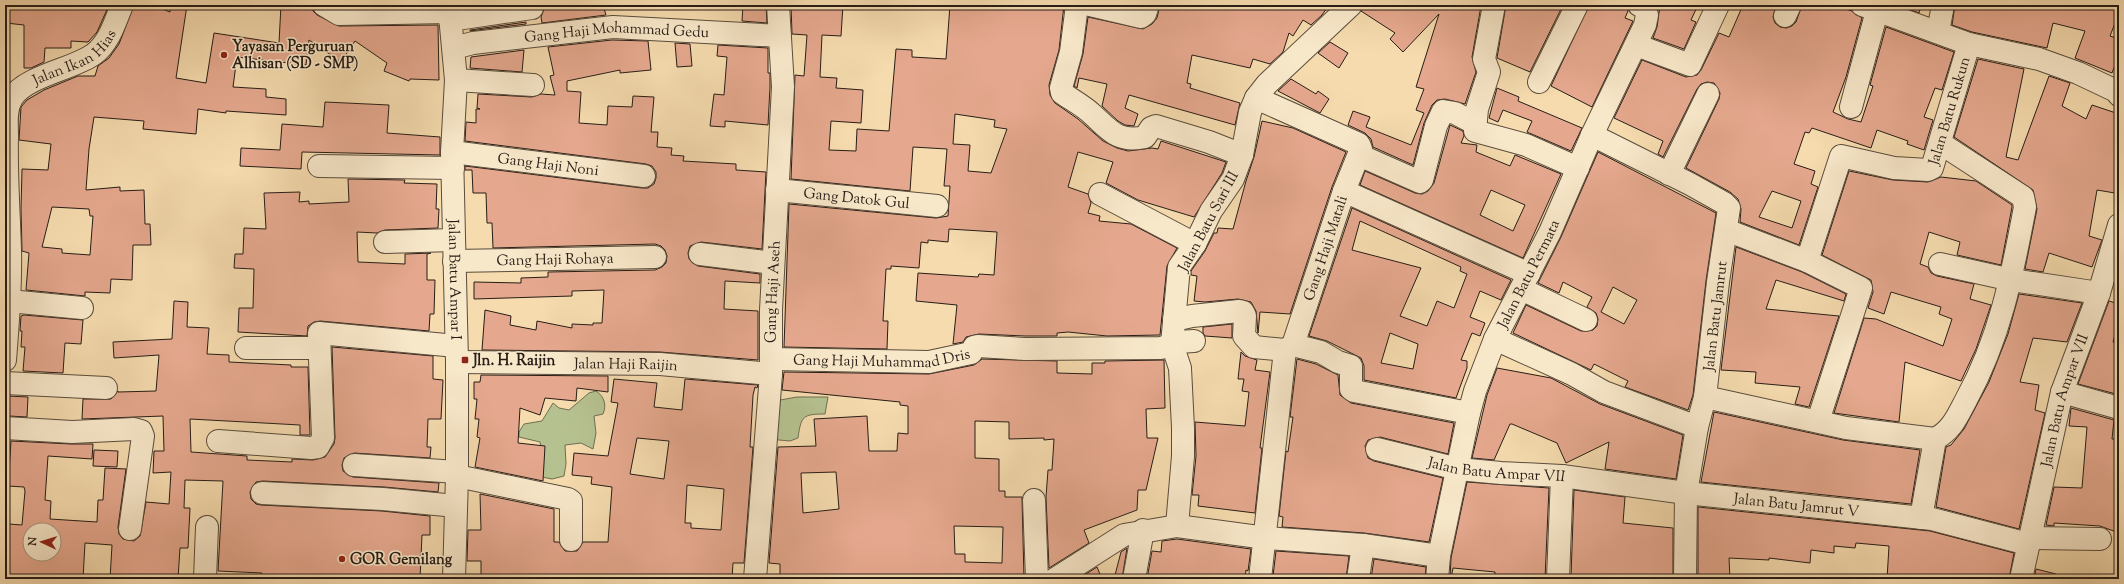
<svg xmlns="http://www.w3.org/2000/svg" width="2124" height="584" viewBox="0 0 2124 584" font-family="'Sorts Mill Goudy',serif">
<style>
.green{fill:#b5c18f;stroke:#6e6f52}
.building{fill:#e5a88e;stroke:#271d16;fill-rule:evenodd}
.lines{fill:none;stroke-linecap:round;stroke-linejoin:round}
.minor-casing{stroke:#5a4c3c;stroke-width:24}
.minor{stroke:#f8e8ca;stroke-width:22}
.poi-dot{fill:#8f2418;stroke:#f8e8ca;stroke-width:1.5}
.labels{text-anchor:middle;stroke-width:3;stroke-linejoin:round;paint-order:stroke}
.street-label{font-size:15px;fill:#271d16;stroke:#f8e8ca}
.poi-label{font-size:15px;font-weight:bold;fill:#271d16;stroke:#f8e8ca;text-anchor:start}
</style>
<rect width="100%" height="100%" fill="#f5dbae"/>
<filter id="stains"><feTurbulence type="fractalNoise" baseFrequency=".005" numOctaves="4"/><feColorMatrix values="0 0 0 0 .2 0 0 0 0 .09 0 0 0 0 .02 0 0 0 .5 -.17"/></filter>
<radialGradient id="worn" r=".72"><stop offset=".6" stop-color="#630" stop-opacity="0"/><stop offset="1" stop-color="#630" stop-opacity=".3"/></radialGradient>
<!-- green -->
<g class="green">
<path d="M 596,391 C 604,396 607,405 603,414 L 594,416 L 596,433 L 593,449 L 581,443 L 565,445 L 566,464 L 564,476 L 552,479 L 542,477 L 542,451 L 540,442 L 519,437 L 519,432 L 524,424 L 542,421 L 553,403 L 559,408 L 569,410 L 589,393 Z"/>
<path d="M 797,397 L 828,397 L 825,414 C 803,414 801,416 798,438 L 790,441 L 768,439 L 769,402 Z"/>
</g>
<!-- building -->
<g class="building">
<path d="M 8,5 L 109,5 L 97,32 L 88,42 L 71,41 L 71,48 L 45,48 L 44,62 L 31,68 L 24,68 L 24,25 L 6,23 Z"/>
<path d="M 134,5 L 152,5 L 170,12 L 171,5 L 187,5 L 176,78 L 206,83 L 214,33 L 279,43 L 281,5 L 312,5 L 313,11 L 317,15 L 339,26 L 438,25 L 439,80 L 410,79 L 409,81 L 384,71 L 387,63 L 355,41 L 341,62 L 309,40 L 306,65 L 237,57 L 233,87 L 266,89 L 266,97 L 286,99 L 286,115 L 226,111 L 226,113 L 198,109 L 196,134 L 143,129 L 144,121 L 94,117 L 89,149 L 86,190 L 120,187 L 120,191 L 144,190 L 145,224 L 150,224 L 151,245 L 133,245 L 132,280 L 111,279 L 110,293 L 85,292 L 85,296 L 26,290 L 29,253 L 22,251 L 21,209 L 22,169 L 48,170 L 51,144 L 19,140 L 21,107 L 27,100 L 44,90 L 78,76 L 95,76 L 98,66 L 109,58 L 119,44 ZM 52,207 L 89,209 L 90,216 L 93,216 L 90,255 L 62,253 L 62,249 L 42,247 Z"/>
<path d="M 572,5 L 603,5 L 606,15 L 542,23 L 541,17 L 544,9 Z"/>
<path d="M 743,5 L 766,5 L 767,23 L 742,21 Z"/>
<path d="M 791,5 L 843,5 L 841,36 L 822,35 L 820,77 L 837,78 L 836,88 L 863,90 L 861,123 L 831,121 L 829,150 L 856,151 L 857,129 L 889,131 L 896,49 L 912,50 L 912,57 L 946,59 L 950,5 L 1064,5 L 1059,50 L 1049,85 L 1050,95 L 1055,103 L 1078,119 L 1103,141 L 1117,148 L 1128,151 L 1152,148 L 1158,149 L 1161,141 L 1226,162 L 1222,173 L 1194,217 L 1138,200 L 1106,183 L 1113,162 L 1078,152 L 1068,187 L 1088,194 L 1091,203 L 1088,213 L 1100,216 L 1099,221 L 1131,224 L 1177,248 L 1167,266 L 1160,335 L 1107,336 L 1068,332 L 1057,333 L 1057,336 L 1025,336 L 979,334 L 966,337 L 963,342 L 953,344 L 957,305 L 916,301 L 918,273 L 978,277 L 979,274 L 994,275 L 997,232 L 949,229 L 948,242 L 928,240 L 928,243 L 921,242 L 919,268 L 891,266 L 891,269 L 886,269 L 883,321 L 888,321 L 887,349 L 784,347 L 789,204 L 936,218 L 948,216 L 950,186 L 944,186 L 947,149 L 913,147 L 910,191 L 791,179 L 795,75 L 804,76 L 807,35 L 792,34 ZM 955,114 L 995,120 L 994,127 L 1007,129 L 991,173 L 968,171 L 970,145 L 953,144 Z"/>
<path d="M 1160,5 L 1199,7 L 1200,5 L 1329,5 L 1322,15 L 1311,25 L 1303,20 L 1293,36 L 1289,33 L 1283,52 L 1270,64 L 1253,59 L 1250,68 L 1192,55 L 1187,83 L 1191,84 L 1190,88 L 1240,103 L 1235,125 L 1129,95 L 1125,108 L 1138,114 L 1134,126 L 1125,125 L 1118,121 L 1102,106 L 1107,84 L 1079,78 L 1077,88 L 1074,86 L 1083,54 L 1088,17 L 1143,29 L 1152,24 L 1157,18 Z"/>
<path d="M 1363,5 L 1481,6 L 1472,57 L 1476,72 L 1465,104 L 1445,99 L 1437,100 L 1432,105 L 1424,123 L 1413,165 L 1373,147 L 1371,139 L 1365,133 L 1348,125 L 1353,111 L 1370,117 L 1366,127 L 1411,145 L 1424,113 L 1416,110 L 1424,89 L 1416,87 L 1439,14 L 1403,52 L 1390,39 L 1395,33 L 1361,11 Z"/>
<path d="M 1506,5 L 1563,5 L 1530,72 L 1497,58 Z"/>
<path d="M 1589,5 L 1627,5 L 1628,11 L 1625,18 L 1633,21 L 1592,107 L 1551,86 Z"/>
<path d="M 1660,5 L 1698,5 L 1691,20 L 1696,22 L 1684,49 L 1653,38 L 1657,27 Z"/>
<path d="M 1743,5 L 1776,5 L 1773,17 L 1775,23 L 1780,27 L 1786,28 L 1792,26 L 1796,22 L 1802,5 L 1834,5 L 1852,11 L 1862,18 L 1846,77 L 1833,112 L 1848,119 L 1861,122 L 1873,86 L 1870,85 L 1886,27 L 1954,52 L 1942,90 L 1935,88 L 1924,117 L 1933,120 L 1924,150 L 1907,144 L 1908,141 L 1877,130 L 1871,148 L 1812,128 L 1809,133 L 1805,132 L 1794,164 L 1815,171 L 1811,184 L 1818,187 L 1799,245 L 1740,222 L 1741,209 L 1738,199 L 1730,192 L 1686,168 L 1719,99 L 1720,93 L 1714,83 L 1707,82 L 1701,84 L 1697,89 L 1663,157 L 1658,154 L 1663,141 L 1614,118 L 1642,60 L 1686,77 L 1697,75 L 1701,70 L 1719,33 L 1729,37 ZM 1772,191 L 1801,201 L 1792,228 L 1759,217 Z"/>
<path d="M 1898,5 L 1921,5 L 1919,13 Z"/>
<path d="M 1955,5 L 2119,5 L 2119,13 L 2110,36 L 2119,39 L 2119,55 L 2112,73 L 2075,58 L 2085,31 L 2053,23 L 2047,48 L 1972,32 L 1952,25 Z"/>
<path d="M 526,22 L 526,24 L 470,31 L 470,30 Z"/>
<path d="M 612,40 L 648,41 L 651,70 L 620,73 L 620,70 L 567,81 L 567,91 L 581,92 L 579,123 L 607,125 L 608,106 L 632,107 L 633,96 L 654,97 L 651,132 L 658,132 L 657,147 L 672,148 L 671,155 L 684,156 L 683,161 L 736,164 L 736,170 L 766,172 L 762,249 L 701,242 L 690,246 L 688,253 L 689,259 L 698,266 L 760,274 L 760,283 L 725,281 L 724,309 L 758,311 L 758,360 L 660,352 L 482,350 L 485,310 L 511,316 L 510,325 L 536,330 L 537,321 L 572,328 L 572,324 L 593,325 L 593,323 L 602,323 L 604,290 L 572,291 L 572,296 L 474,299 L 474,282 L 521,283 L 521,278 L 548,277 L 548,272 L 655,270 L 662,267 L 666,263 L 667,256 L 665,250 L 661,246 L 655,244 L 493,248 L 492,223 L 487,223 L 486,193 L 473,193 L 472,170 L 465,170 L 465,166 L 642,188 L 648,188 L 654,184 L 656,178 L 656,172 L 652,166 L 646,164 L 465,141 L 466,122 L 476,123 L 476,109 L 480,109 L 477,108 L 478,94 L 532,97 L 541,94 L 555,95 L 550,76 L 554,75 L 548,47 Z"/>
<path d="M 1330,42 L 1348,53 L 1339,68 L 1318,53 Z"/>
<path d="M 675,43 L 690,44 L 692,66 L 677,67 Z"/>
<path d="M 718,45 L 768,48 L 768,73 L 770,73 L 770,87 L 768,125 L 725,121 L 725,127 L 710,126 L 714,94 L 724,95 L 727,57 L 717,56 Z"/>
<path d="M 524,50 L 522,72 L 470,68 L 471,57 Z"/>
<path d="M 1978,59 L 2024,69 L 2006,157 L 2018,160 L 2049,76 L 2070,83 L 2062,106 L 2086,119 L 2092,105 L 2119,114 L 2119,171 L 2115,193 L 2097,190 L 2089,236 L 2102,240 L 2092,267 L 2049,253 L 2043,272 L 2025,269 L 2037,209 L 2033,190 L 1954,137 Z"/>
<path d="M 1291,79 L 1316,94 L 1318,91 L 1329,99 L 1320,113 L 1278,91 Z"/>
<path d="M 1497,88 L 1519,97 L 1518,101 L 1582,128 L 1571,151 L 1527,132 L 1532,121 L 1503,110 L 1498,122 L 1489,118 Z"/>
<path d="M 325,102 L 389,105 L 387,133 L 440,137 L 440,155 L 302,152 L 301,169 L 240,166 L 241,148 L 280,150 L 282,124 L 323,127 Z"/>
<path d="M 1262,121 L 1293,128 L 1346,152 L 1332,187 L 1290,314 L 1260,312 L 1258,333 L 1256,311 L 1251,302 L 1238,299 L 1205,302 L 1194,301 L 1197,276 L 1191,275 L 1191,271 L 1205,251 L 1214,233 L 1217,233 L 1218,228 L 1233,229 L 1246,181 L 1254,157 Z"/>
<path d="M 1450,125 L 1463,131 L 1464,136 L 1461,143 L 1477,145 L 1476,152 L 1510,166 L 1515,155 L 1561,174 L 1523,258 L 1360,185 L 1365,171 L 1415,193 L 1422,194 L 1428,191 L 1434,183 ZM 1491,190 L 1525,205 L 1513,231 L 1480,215 Z"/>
<path d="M 1598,152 L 1716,213 L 1706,281 L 1693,395 L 1688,410 L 1625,387 L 1628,381 L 1594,364 L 1591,370 L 1513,333 L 1526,305 L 1581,331 L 1593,330 L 1597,326 L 1598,319 L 1596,313 L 1587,307 L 1592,297 L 1563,282 L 1559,293 L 1538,283 L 1561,237 ZM 1613,287 L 1637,300 L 1624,324 L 1601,312 Z"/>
<path d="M 1849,171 L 1893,180 L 1928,182 L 1941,177 L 1976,181 L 2012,205 L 2012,207 L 2001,265 L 1957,255 L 1960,242 L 1929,232 L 1920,264 L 1928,267 L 1931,273 L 1937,276 L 1974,284 L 1970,299 L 1991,305 L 1976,349 L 1961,381 L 1905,362 L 1899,422 L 1834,413 L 1864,318 L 1876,319 L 1943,346 L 1952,319 L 1939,314 L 1941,307 L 1891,292 L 1884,314 L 1868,308 L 1873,292 L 1871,280 L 1822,255 Z"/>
<path d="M 348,179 L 405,180 L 404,183 L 437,184 L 436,209 L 439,209 L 438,228 L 385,230 L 377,233 L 357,232 L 358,262 L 405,264 L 405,254 L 431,253 L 427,254 L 427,280 L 435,280 L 434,314 L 430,314 L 429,331 L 320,321 L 314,322 L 308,326 L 307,336 L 238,332 L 239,308 L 253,308 L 254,269 L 234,268 L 235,254 L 243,254 L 244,228 L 266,229 L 264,193 L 300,192 L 299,202 L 309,201 L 309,204 L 349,202 Z"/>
<path d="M 1352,208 L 1511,280 L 1501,300 L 1480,291 L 1470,317 L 1485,323 L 1480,336 L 1472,333 L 1461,360 L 1467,361 L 1467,368 L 1456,398 L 1364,380 L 1364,366 L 1361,358 L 1327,341 L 1309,336 ZM 1360,221 L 1461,267 L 1460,271 L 1467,274 L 1454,308 L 1437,301 L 1427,326 L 1400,316 L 1421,268 L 1352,250 ZM 1390,333 L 1418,344 L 1413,369 L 1381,363 Z"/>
<path d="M 1736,247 L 1802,272 L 1846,294 L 1844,301 L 1776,280 L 1766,309 L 1839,316 L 1809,407 L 1795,404 L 1800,387 L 1755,383 L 1756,372 L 1721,370 Z"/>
<path d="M 2019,294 L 2082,303 L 2067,342 L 2033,338 L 2020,382 L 2039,385 L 2035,410 L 2045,413 L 2019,529 L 1936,507 L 1946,447 L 1951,445 L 1964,429 L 1989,382 L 2008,334 Z"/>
<path d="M 174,301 L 188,302 L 187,327 L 209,328 L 207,354 L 229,355 L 229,362 L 291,365 L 291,367 L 308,367 L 310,435 L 300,435 L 300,425 L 190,419 L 191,452 L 247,456 L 247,460 L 292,462 L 292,459 L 313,460 L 325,457 L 334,444 L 335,438 L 332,347 L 433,356 L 433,379 L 443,380 L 441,419 L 428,419 L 427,447 L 431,447 L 430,458 L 354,453 L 344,458 L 342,465 L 343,471 L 353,477 L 439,483 L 438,492 L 384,487 L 263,481 L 256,482 L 250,492 L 251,499 L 256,504 L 261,505 L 382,511 L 430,516 L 430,535 L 422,535 L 420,579 L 272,579 L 261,578 L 262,573 L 218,571 L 223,481 L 185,480 L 184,508 L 190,508 L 188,548 L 180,548 L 178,579 L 110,579 L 112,545 L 85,543 L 83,579 L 5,579 L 9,524 L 22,525 L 25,491 L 24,487 L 8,486 L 11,441 L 71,444 L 93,444 L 92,459 L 48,456 L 45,500 L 51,501 L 50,519 L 97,522 L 98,500 L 103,500 L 105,468 L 126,469 L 118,527 L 119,534 L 123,539 L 134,541 L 140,536 L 146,502 L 169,504 L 171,472 L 153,473 L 154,451 L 164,451 L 163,416 L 82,419 L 83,399 L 111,399 L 118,391 L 118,392 L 156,391 L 159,355 L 114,358 L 113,342 L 172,339 ZM 30,530 L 54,530 L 54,554 L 30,554 Z"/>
<path d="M 2109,301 L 2119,304 L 2119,320 L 2113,342 L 2119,345 L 2119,387 L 2117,386 L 2116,394 L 2078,384 Z"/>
<path d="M 24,315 L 83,320 L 81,344 L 65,343 L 63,373 L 23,371 L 25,347 L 21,347 L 22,331 L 20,331 L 21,316 Z"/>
<path d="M 1232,324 L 1232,338 L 1205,336 L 1203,333 L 1203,327 Z"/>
<path d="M 1241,352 L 1245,356 L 1257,360 L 1255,370 L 1270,372 L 1260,448 L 1262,448 L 1255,513 L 1198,506 L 1199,495 L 1192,495 L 1196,456 L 1195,422 L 1245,426 L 1249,392 L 1242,391 L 1244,379 L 1238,379 Z"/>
<path d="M 982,359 L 1057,361 L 1057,373 L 1092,374 L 1092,363 L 1105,363 L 1105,361 L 1164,360 L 1165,408 L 1146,409 L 1147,438 L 1158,438 L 1146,490 L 1138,490 L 1137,510 L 1084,530 L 1089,543 L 1049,568 L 1046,497 L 1048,470 L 1052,470 L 1054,439 L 1044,440 L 1044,438 L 1009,439 L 1009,422 L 975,421 L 975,458 L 999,459 L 999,491 L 1005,491 L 1005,497 L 1022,497 L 1024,579 L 780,579 L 780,564 L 769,563 L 778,447 L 816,446 L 814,419 L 867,416 L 869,451 L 897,451 L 898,433 L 908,434 L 908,406 L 900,405 L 900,402 L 782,390 L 784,372 L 929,374 L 974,365 ZM 836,472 L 839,509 L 803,513 L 801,473 ZM 954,526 L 1003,527 L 1002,563 L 965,562 L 965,554 L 955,554 Z"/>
<path d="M 1297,359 L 1316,364 L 1338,375 L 1340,395 L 1351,403 L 1454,423 L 1448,454 L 1380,437 L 1368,440 L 1365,446 L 1368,458 L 1374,461 L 1443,478 L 1429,542 L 1364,533 L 1282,527 L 1283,517 L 1279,516 L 1286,451 L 1288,452 L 1293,417 L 1290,417 Z"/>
<path d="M 1497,368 L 1551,378 L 1600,404 L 1683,435 L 1676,479 L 1605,469 L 1609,442 L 1566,463 L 1557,443 L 1512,424 L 1510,424 L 1494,460 L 1472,458 L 1487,395 Z"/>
<path d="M 481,375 L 608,376 L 608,392 L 577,388 L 576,401 L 545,398 L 540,415 L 520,408 L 518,443 L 545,446 L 543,481 L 475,467 L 480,438 L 477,437 L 479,419 L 475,419 L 477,399 L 474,399 L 474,382 L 480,382 Z"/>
<path d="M 614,379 L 657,383 L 654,407 L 682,410 L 685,379 L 758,385 L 757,388 L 755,387 L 753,395 L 750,447 L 753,447 L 744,563 L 733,563 L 732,579 L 481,579 L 481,561 L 467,561 L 468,530 L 481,530 L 480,494 L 554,509 L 554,542 L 559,542 L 565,551 L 577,551 L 583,542 L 608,542 L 612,487 L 591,484 L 592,477 L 572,475 L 574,453 L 608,456 L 618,403 L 611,402 ZM 637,438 L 669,441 L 664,479 L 630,474 ZM 687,485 L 724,489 L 721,530 L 691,528 L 691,523 L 685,523 Z"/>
<path d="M 7,396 L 28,397 L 27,417 L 9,416 L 9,414 L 6,413 Z"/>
<path d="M 2071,408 L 2114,420 L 2112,439 L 2119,439 L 2119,533 L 2100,526 L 2054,523 L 2054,526 L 2046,525 L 2054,487 L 2082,488 L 2087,427 L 2069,426 Z"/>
<path d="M 1714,412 L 1843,440 L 1920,450 L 1911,504 L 1701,482 Z"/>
<path d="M 94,450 L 118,451 L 117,467 L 93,466 Z"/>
<path d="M 1467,482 L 1549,488 L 1545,579 L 1495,579 L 1495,572 L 1453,568 L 1451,579 L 1450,579 L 1451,558 Z"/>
<path d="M 1574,490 L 1625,497 L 1623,523 L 1673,528 L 1673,579 L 1571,577 Z"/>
<path d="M 1698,507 L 1930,531 L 2014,553 L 2009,579 L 1887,579 L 1889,546 L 1856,543 L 1855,548 L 1834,546 L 1834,553 L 1811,550 L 1810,563 L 1769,558 L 1769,560 L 1729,558 L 1730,579 L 1698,579 Z"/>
<path d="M 1177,539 L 1251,549 L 1248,571 L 1246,570 L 1245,579 L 1147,579 L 1152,551 L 1161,552 L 1162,541 Z"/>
<path d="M 1127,548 L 1122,579 L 1114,579 L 1121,552 Z"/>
<path d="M 1276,551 L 1349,556 L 1346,579 L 1283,579 L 1273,576 Z"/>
<path d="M 1374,559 L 1426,567 L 1425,579 L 1371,579 Z"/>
<path d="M 1097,567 L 1102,579 L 1078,579 Z"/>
<path d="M 2036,569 L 2056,574 L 2056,579 L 2034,579 Z"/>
</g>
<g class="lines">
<defs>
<g id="minor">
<path d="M 324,5 L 339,14 L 449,12"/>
<path id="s1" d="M 449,5 L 456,80 L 452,152 L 457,362 L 457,476 L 454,579"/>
<path d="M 1077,5 L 1071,52 L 1061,88 L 1062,93 C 1072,100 1084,106 1093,115 C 1110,131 1119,143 1145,137 L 1151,128 L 1156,126 L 1209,142 L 1242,155"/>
<path d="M 1090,5 L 1141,17 L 1145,14 L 1148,5"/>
<path d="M 1494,5 L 1484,59 L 1489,72 L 1477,109 L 1475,131 L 1526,145 L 1578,168"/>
<path d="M 1862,5 L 1969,44 L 2039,59 L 2078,73 L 2116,91 L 2119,95"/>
<path d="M 1785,16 L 1790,5"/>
<path d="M 450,20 L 532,8"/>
<path d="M 1938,32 L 1943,5"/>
<path d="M 1636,45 L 1690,65 L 1718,5"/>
<path id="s2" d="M 454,48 L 473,43 L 613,27 L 780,36"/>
<path d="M 456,80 L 533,85"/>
<path d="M 1539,82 L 1577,5"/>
<path d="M 1851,107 L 1877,11"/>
<path d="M 1592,135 L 1690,184 L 1724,203 L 1729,208 L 1718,282 L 1705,397 L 1697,427 L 1686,493 L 1685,579"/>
<path id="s3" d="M 452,152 L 644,176"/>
<path d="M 1359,155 L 1420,182 L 1422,180 L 1436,126 L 1443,111 L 1455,113 L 1474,123"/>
<path d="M 319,166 L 453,168"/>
<path d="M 1669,174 L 1708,94"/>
<path id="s4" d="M 777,190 L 937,206"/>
<path d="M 1344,191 L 1529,274"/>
<path d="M 1100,194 L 1195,244"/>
<path d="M 1726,230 L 1807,261 L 1861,288 L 1818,421"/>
<path d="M 385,242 L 454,240"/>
<path d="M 700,254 L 773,263"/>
<path id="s5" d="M 454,261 L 655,257"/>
<path id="s6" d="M 1807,261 L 1841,156 L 1894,168 L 1928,170 L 1932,168 L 1969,44"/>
<path d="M 1940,264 L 2012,280 L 2099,293"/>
<path d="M 1521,289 L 1586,320"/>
<path d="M 9,301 L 82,308"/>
<path id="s7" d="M 1174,320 L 1192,316 L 1239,311 L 1243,312 L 1245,316 L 1244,336 L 1254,347 L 1285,350 L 1293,345 L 1344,191 L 1361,149 L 1359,144 L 1256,98"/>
<path d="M 1495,339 L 1572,374 L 1604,392 L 1697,427"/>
<path d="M 1293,345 L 1321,352 L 1338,362 L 1351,366 L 1351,389 L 1354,391 L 1469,413"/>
<path d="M 246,348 L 319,348"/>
<path id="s8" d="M 772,359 L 929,362 L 971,353 L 974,347 L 978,346 L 1025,349 L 1161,348 L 1178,342 L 1194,341"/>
<path id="s9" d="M 5,360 C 8,324 11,288 10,251 C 9,213 6,175 7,137 C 7,124 5,109 12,98 C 25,76 74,69 94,54 C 109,43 115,22 122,5"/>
<path id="s10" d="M 457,362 L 660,364 L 771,374"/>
<path d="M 5,383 L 106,388"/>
<path d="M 2062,392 L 2119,408"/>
<path d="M 1705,397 L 1846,428 L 1935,439 C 1952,430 1957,417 1966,400 C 2000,338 2012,276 2025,207 L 2023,197 L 1940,143"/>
<path d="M 5,428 L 72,432 L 134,429 L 141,431 L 143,436 L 130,529"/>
<path d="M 218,441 L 311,448 L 318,447 L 323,438 L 319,333 L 456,346"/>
<path id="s11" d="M 1377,449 L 1458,469 L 1501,473 L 1562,476 L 1686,493 L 1932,519 L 2028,544"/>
<path d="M 354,465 L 457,472"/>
<path d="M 457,476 L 568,499 L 571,501 L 571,540"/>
<path d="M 262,493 L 383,499 L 456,506"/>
<path d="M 1034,500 L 1037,579"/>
<path d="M 1921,518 L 1935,439"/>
<path d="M 1177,526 L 1183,456 L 1183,428 L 1180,368 L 1172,344 L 1179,267 L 1195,244 L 1211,211 L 1233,179 L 1242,155 L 1250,112 L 1256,98 L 1267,84 L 1351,5"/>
<path d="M 2029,538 L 2100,539"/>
<path d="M 205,579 L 207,527"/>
<path id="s12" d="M 755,579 L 771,374 L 771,310 L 783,87 L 778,5"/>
<path d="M 1055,579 L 1124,535 L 1177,526 L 1266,538 L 1363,545 L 1439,556"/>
<path d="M 1134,579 L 1143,530"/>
<path d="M 1260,579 L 1285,350"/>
<path d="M 1358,579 L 1363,545"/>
<path id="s13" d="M 1437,579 L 1439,556 L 1469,413 L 1475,391 L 1495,339 L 1550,232 L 1592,135 L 1645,25 L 1647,15 L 1644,7 L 1639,5"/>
<path d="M 1558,579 L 1562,476"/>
<path id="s14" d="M 2021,579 L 2062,392 L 2099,293 L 2119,225"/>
</g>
</defs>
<!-- minor casing -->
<use href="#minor" class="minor-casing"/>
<!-- minor -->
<use href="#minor" class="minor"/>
</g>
<!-- markers -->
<g class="poi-dot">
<circle cx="224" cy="55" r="4"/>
<rect x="461" y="356" width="8" height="8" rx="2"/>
<circle cx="342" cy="559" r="4"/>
</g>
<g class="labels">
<!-- street labels -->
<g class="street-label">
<text dy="5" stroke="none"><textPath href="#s2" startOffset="164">Gang Haji Mohammad Gedu</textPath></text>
<text dy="5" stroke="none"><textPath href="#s9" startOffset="339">Jalan Ikan Hias</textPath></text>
<text dy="5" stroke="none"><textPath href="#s6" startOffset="263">Jalan Batu Rukun</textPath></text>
<text dy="5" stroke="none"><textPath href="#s3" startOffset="97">Gang Haji Noni</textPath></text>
<text dy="5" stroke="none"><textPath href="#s4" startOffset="80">Gang Datok Gul</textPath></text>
<text transform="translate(1208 221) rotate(-62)" y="5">Jalan Batu Sari III</text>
<text dy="5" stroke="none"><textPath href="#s7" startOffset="252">Gang Haji Matali</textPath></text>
<text dy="5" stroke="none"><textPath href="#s5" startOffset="101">Gang Haji Rohaya</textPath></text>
<text dy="5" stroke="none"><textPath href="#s13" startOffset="321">Jalan Batu Permata</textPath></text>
<text dy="5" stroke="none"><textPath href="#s1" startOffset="275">Jalan Batu Ampar I</textPath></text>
<text dy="5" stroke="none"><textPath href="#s12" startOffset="288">Gang Haji Aseh</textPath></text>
<text transform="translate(1715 316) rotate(-83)" y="5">Jalan Batu Jamrut</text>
<text dy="5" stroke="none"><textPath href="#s8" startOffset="110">Gang Haji Muhammad Dris</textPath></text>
<text dy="5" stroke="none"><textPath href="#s10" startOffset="169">Jalan Haji Raijin</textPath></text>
<text dy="5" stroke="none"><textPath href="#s14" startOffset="184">Jalan Batu Ampar VII</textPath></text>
<text dy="5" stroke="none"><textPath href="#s11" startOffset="122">Jalan Batu Ampar VII</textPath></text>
<text dy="5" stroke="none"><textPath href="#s11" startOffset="424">Jalan Batu Jamrut V</textPath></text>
</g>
<!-- poi labels -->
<g class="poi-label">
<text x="232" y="51">Yayasan Perguruan<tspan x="232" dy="17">Alhisan (SD - SMP)</tspan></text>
<text x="473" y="365">Jln. H. Raijin</text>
<text x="350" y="564">GOR Gemilang</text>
</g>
</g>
<!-- margin -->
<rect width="2124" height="584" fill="none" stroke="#f5dbae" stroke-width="20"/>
<rect x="6" y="6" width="2112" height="572" fill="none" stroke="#271d16" stroke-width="2"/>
<rect x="10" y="10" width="2104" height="564" fill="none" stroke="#271d16"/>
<!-- north arrow -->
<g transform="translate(42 542) rotate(274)"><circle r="19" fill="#f8e8ca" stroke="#a49782"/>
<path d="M0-3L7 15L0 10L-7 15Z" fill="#8f2418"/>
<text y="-6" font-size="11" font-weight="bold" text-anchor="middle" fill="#271d16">N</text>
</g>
<rect width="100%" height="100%" filter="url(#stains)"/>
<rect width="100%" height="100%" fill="url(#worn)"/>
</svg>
